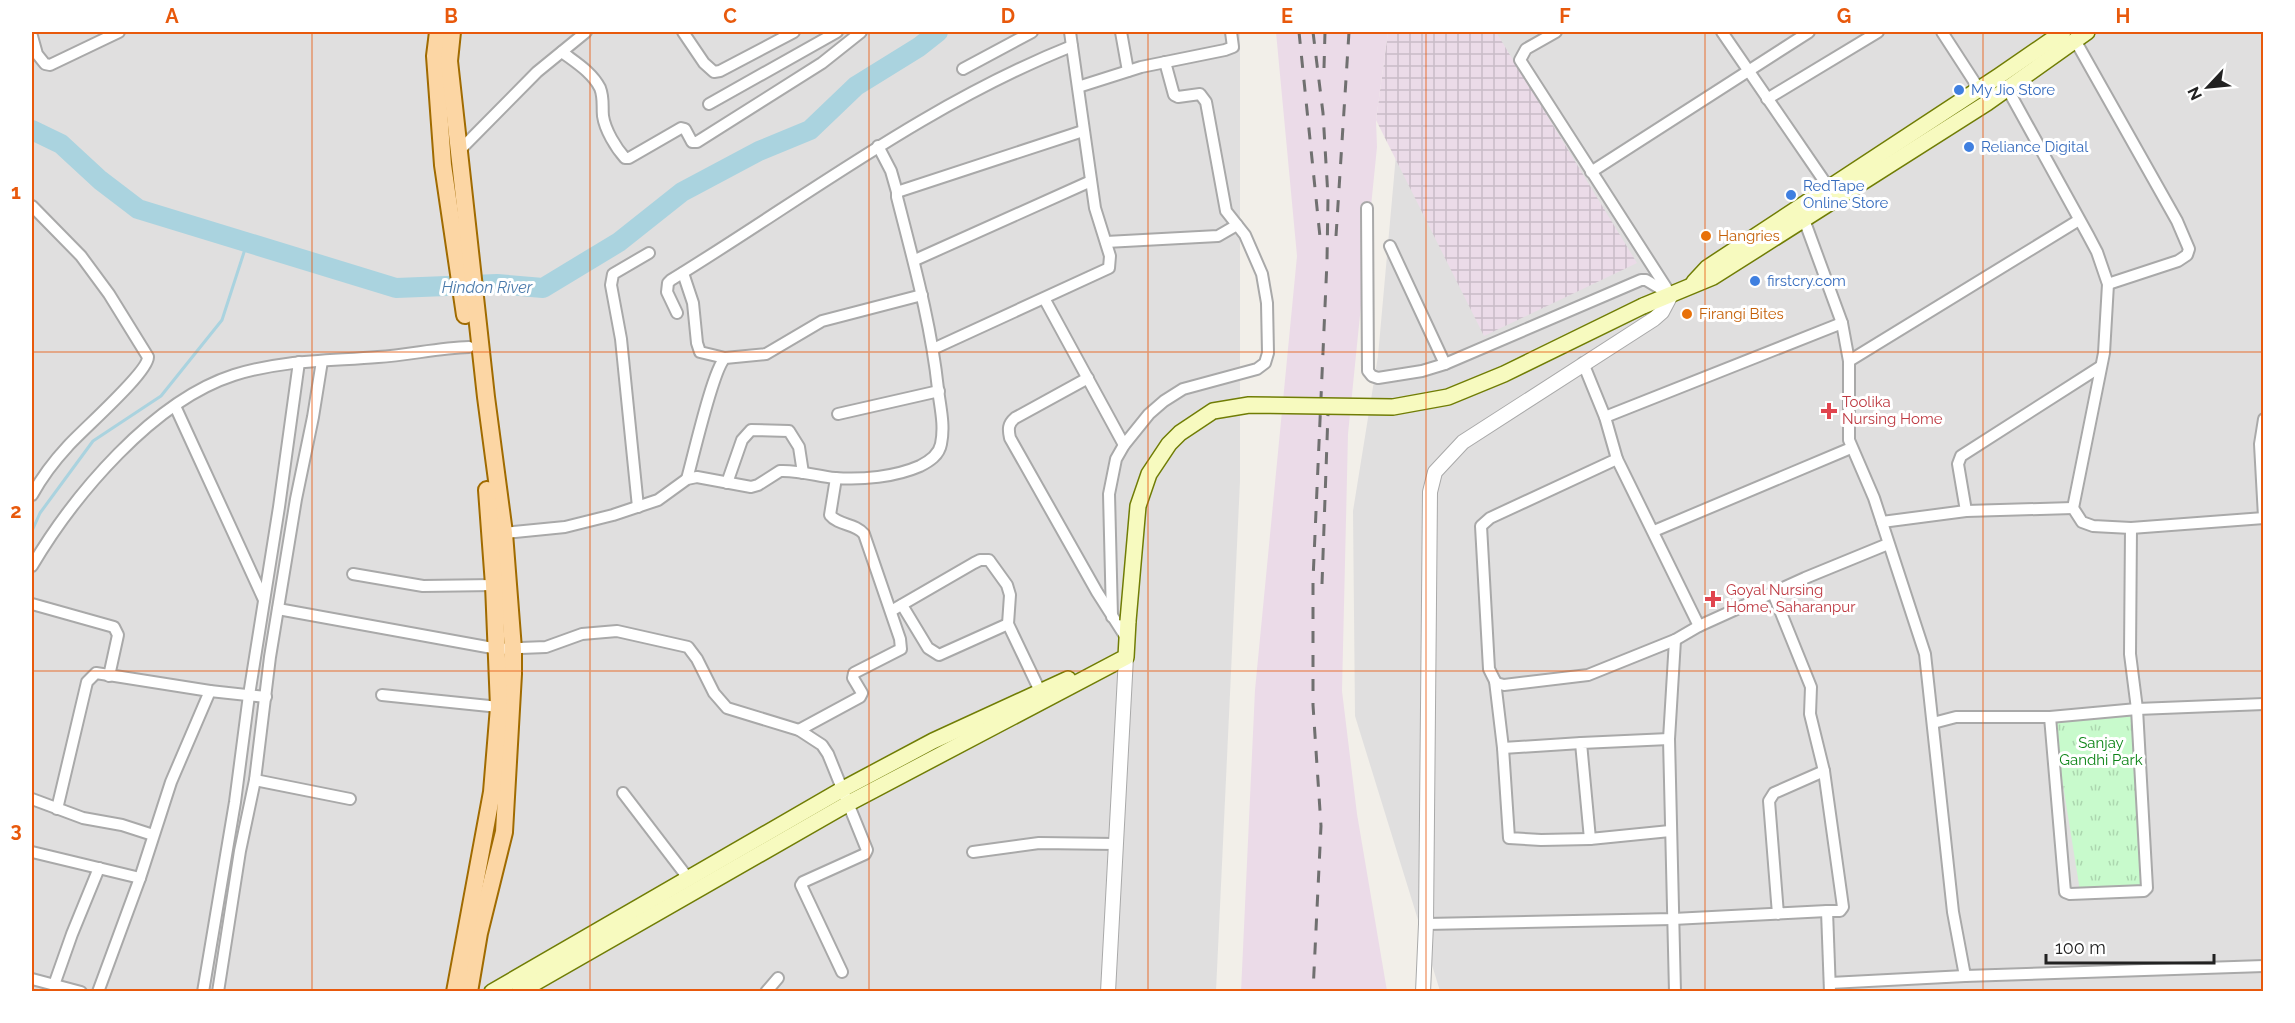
<svg xmlns="http://www.w3.org/2000/svg" width="2295" height="1023" viewBox="0 0 2295 1023" font-family="Raleway,sans-serif">
<style>
.residential{fill:#e0dfdf}
.industrial{fill:url(#industrial-grid)}
.railway{fill:#ebdbe8}
.park{fill:url(#park-tufts)}
.lines{fill:none;stroke-linecap:round;stroke-linejoin:round}
.stream{stroke:#aad3df;stroke-width:3}
.river{stroke:#aad3df;stroke-width:20}
.minor-casing{stroke:#a9a9a9;stroke-width:14}
.tertiary-casing{stroke:#a9a9a9;stroke-width:16}
.secondary-casing{stroke:#707d05;stroke-width:18}
.primary-casing{stroke:#a06b00;stroke-width:20}
.minor{stroke:#fff;stroke-width:10}
.tertiary{stroke:#fff;stroke-width:14}
.secondary{stroke:#f7fabf;stroke-width:15}
.primary{stroke:#fcd6a4;stroke-width:16}
.rail{stroke:#707070;stroke-width:3;stroke-dasharray:12 12;stroke-linecap:butt}
.secondary-bridge-casing{stroke:#707d05;stroke-width:18;stroke-linecap:butt}
.secondary-bridge{stroke:#f7fabf;stroke-width:15}
.grid{fill:none;stroke:#e8590c;stroke-width:1.5;stroke-opacity:0.55}
.shop-dot{fill:#3f7fe0;stroke:#fff;stroke-width:2}
.food-dot{fill:#e8710a;stroke:#fff;stroke-width:2}
.health-dot{fill:#e0444e;stroke:#fff;stroke-width:2}
.labels{text-anchor:middle;stroke-width:6;stroke-linejoin:round;paint-order:stroke}
.shop-label{font-size:15px;fill:#366cbe;stroke:#fff;text-anchor:start}
.food-label{font-size:15px;fill:#c56008;stroke:#fff;text-anchor:start}
.health-label{font-size:15px;fill:#be3a42;stroke:#fff;text-anchor:start}
.park-label{font-size:15px;fill:#0c8416;stroke:#fff}
.water-label{font-size:16px;font-style:italic;fill:#4a7aab;stroke:#fff}
.neatline{fill:none;stroke:#e8590c;stroke-width:2}
.grid-label{font-size:20px;text-anchor:middle;font-weight:bold;fill:#e8590c}
</style>
<defs>
<pattern id="industrial-grid" width="8" height="8" patternUnits="userSpaceOnUse" patternTransform="scale(1.5)"><rect width="8" height="8" fill="#ebdbe8"/><path d="M0 4h8M4 0v8" fill="none" stroke="#c9bcc7"/></pattern>
<pattern id="park-tufts" width="24" height="20" patternUnits="userSpaceOnUse" patternTransform="scale(1.5)"><rect width="24" height="20" fill="#c8facc"/><path d="M3 7l-1-3M5 7V3M7 7l1-3M15 17l-1-3M17 17v-4M19 17l1-3" fill="none" stroke="#acd6af"/></pattern>
</defs>
<rect width="100%" height="100%" fill="#f2efe9"/>
<!-- residential -->
<g class="residential">
<path d="M 32,32 L 1240,32 L 1240,481 L 1216,991 L 32,991 Z"/>
<path d="M 1407,32 L 2263,32 L 2263,991 L 1440,991 L 1355,716 L 1353,511 L 1378,356 Z"/>
</g>
<!-- industrial -->
<path class="industrial" d="M 1388,32 L 1496,32 L 1637,263 L 1484,336 L 1376,120 Z"/>
<!-- railway -->
<path class="railway" d="M 1276,32 L 1388,32 L 1376,120 L 1377,147 L 1348,434 L 1342,691 L 1357,814 L 1387,991 L 1241,992 L 1255,690 L 1297,256 Z"/>
<!-- park -->
<path class="park" d="M 2143,704 L 2146,886 L 2080,891 L 2052,716 Z"/>
<g class="lines">
<!-- stream -->
<path class="stream" d="M 32,531 L 40,513 L 93,441 L 161,396 L 222,320 L 247,243"/>
<!-- river -->
<path class="river" d="M 32,130 L 61,144 L 100,180 L 138,209 L 396,288 L 497,284 L 543,288 L 619,242 L 682,192 L 759,151 L 810,130 L 856,86 L 919,47 L 938,32"/>
<defs>
<g id="minor">
<path d="M 683,32 L 704,63 L 714,72 L 720,71 L 794,32"/>
<path d="M 1121,32 L 1128,71"/>
<path d="M 1556,32 L 1526,49 L 1520,60 L 1669,292"/>
<path d="M 1722,32 L 1829,188"/>
<path d="M 1942,32 L 1979,89"/>
<path d="M 32,36 L 37,54 L 45,64 L 50,65 L 119,32"/>
<path d="M 2075,40 L 2177,221 L 2189,249 L 2187,255 L 2178,261 L 2108,284"/>
<path d="M 562,52 C 575,62 592,72 600,88 C 604,98 602,106 603,116 C 605,130 616,148 625,158 L 629,158 L 681,128 L 685,129 L 692,142 L 697,142 L 822,63 L 861,32"/>
<path d="M 963,69 L 1032,32"/>
<path d="M 1078,87 L 1141,67 L 1225,50 L 1233,47 L 1231,32"/>
<path d="M 2007,88 L 2088,235 L 2097,252 L 2108,284 L 2104,353 L 2073,508 L 2082,522 L 2093,526 L 2131,528 L 2264,518"/>
<path d="M 1767,99 L 1878,32"/>
<path d="M 709,104 L 837,32"/>
<path d="M 878,146 L 891,171 L 897,192"/>
<path d="M 457,153 L 537,72 L 586,32"/>
<path d="M 1591,172 L 1809,32"/>
<path d="M 32,206 L 81,256 L 109,294 L 148,357 C 148,373 82,430 68,446 C 54,461 42,477 32,495"/>
<path d="M 1367,208 L 1368,371 L 1372,376 L 1378,378 L 1422,371 L 1445,364 L 1641,280 L 1646,280 L 1671,295"/>
<path d="M 1802,214 L 1842,323"/>
<path d="M 2079,220 L 1849,361 L 1849,440 L 1874,498 L 1925,654 L 1953,912 L 1965,976 L 2264,966"/>
<path d="M 1106,242 L 1218,236 L 1237,225"/>
<path d="M 1390,246 L 1445,364"/>
<path d="M 915,260 L 1091,181"/>
<path d="M 683,273 L 693,303 L 697,343 L 700,352 L 725,358"/>
<path d="M 1045,300 L 1124,445"/>
<path d="M 677,313 L 667,292 L 668,283 L 671,280 C 803,199 928,103 1072,46"/>
<path d="M 933,349 L 1109,268 L 1110,256 L 1095,208 L 1070,32"/>
<path d="M 1583,363 L 1605,417 L 1617,459 L 1490,518 L 1481,526 L 1489,669 L 1496,683 L 1504,685 L 1588,675 L 1675,640 L 1699,626 L 1805,578 L 1888,544"/>
<path d="M 1088,378 L 1015,418 C 1008,424 1008,429 1010,438 L 1097,592 L 1127,639"/>
<path d="M 175,406 L 264,600"/>
<path d="M 838,414 L 939,391"/>
<path d="M 1605,417 L 1842,323 L 1849,361"/>
<path d="M 2264,419 L 2260,444 L 2264,517"/>
<path d="M 1617,459 L 1699,626"/>
<path d="M 687,479 C 693,458 713,369 725,358 L 766,354 L 822,321 L 922,295"/>
<path d="M 727,483 L 742,440 L 751,430 L 789,431 L 799,447 L 803,473"/>
<path d="M 638,507 L 621,339 L 611,285 L 613,274 L 649,253"/>
<path d="M 1966,511 L 1958,464 L 1961,456 L 2100,367"/>
<path d="M 1882,522 L 1966,511 L 2073,508"/>
<path d="M 1654,531 L 1851,448"/>
<path d="M 504,533 L 565,527 L 613,515 L 658,500 L 687,479 L 697,477 L 751,487 L 758,485 L 780,471 C 798,470 817,476 835,478 C 862,480 895,477 920,466 C 930,461 939,455 941,444 C 945,425 940,407 938,389 C 931,323 913,260 897,197 L 897,192 L 1083,131"/>
<path d="M 32,566 C 74,495 153,401 234,375 C 281,360 330,361 378,357 C 409,355 438,348 469,347"/>
<path d="M 353,574 L 423,586 L 494,585"/>
<path d="M 1773,593 L 1811,687 L 1810,714 L 1824,771"/>
<path d="M 32,604 L 114,627 L 118,635 L 109,676"/>
<path d="M 902,605 L 928,648 L 939,655 L 1008,624"/>
<path d="M 278,609 L 498,649 L 546,647 L 582,634 L 617,631 L 688,647 L 697,659 L 714,693 L 727,708 L 799,730 L 822,745 L 828,754 L 867,850 L 865,854 L 803,882 L 801,885 L 842,972"/>
<path d="M 891,611 L 974,563 L 980,560 L 989,560 L 1007,585 L 1010,595 L 1008,624 L 1040,691"/>
<path d="M 1112,617 L 1109,494 L 1116,459 L 1124,445 L 1149,414 L 1164,401 L 1183,389 L 1257,369 L 1265,363 L 1268,353 L 1267,303 L 1262,274 L 1245,235 L 1226,211 L 1206,102 L 1200,94 L 1178,97 L 1174,95 L 1165,62"/>
<path d="M 1495,681 L 1503,748 L 1509,838 L 1541,840 L 1590,839"/>
<path d="M 210,691 L 266,697"/>
<path d="M 382,695 L 499,707"/>
<path d="M 2050,717 L 2065,892 L 2070,894 L 2144,891 L 2147,888 L 2137,709 L 2130,654 L 2131,528"/>
<path d="M 1933,723 L 1956,717 L 2050,717 L 2137,709 L 2264,704"/>
<path d="M 799,730 L 860,697 L 862,693 L 853,678 L 854,673 L 901,649 L 900,639 L 864,534 C 855,523 839,526 830,515 L 836,478"/>
<path d="M 1669,739 L 1581,743 L 1590,839 L 1670,831"/>
<path d="M 1503,748 L 1581,743"/>
<path d="M 255,780 L 350,799"/>
<path d="M 623,793 L 688,878"/>
<path d="M 32,799 L 83,818 L 122,825 L 153,835"/>
<path d="M 57,809 L 87,682 L 96,673 L 210,691 L 171,782 L 140,878 L 98,992"/>
<path d="M 32,852 L 140,878"/>
<path d="M 973,852 L 1039,843 L 1116,844"/>
<path d="M 1827,911 L 1830,992"/>
<path d="M 1426,924 L 1673,919 L 1827,911 L 1840,911 L 1843,907 L 1824,771 L 1774,793 L 1769,801 L 1778,914"/>
<path d="M 32,979 L 81,992"/>
<path d="M 1830,983 L 1965,976"/>
<path d="M 54,985 L 72,934 L 99,868"/>
<path d="M 203,992 L 235,802 L 249,695 L 279,507 L 299,362"/>
<path d="M 218,992 L 240,851 L 255,780 L 270,657 L 296,499 L 313,417 L 322,361"/>
<path d="M 766,992 L 778,978"/>
<path d="M 1675,992 L 1669,739 L 1675,640"/>
</g>
<g id="tertiary">
<path d="M 1108,992 L 1126,657"/>
<path d="M 1423,992 L 1426,924 L 1430,492 L 1435,472 L 1463,442 L 1654,319 L 1662,312 L 1671,295"/>
</g>
<g id="secondary">
<path d="M 1694,282 L 1707,268 L 1999,76 L 2063,32"/>
<path d="M 1643,306 L 1713,277 L 1987,103 L 2087,32"/>
<path d="M 492,992 L 843,789 L 933,741 L 1068,679"/>
<path d="M 519,992 L 849,803 L 1126,657 L 1128,621"/>
</g>
<g id="primary">
<path d="M 438,32 L 435,56 L 443,165 L 465,315"/>
<path d="M 452,32 L 449,61 L 486,397 L 504,533 L 513,649 L 513,674 L 504,832 L 479,933 L 469,992"/>
<path d="M 455,992 L 492,792 L 499,707 L 494,585 L 487,490"/>
</g>
</defs>
<!-- minor casing -->
<use href="#minor" class="minor-casing"/>
<!-- tertiary casing -->
<use href="#tertiary" class="tertiary-casing"/>
<!-- secondary casing -->
<use href="#secondary" class="secondary-casing"/>
<!-- primary casing -->
<use href="#primary" class="primary-casing"/>
<!-- minor -->
<use href="#minor" class="minor"/>
<!-- tertiary -->
<use href="#tertiary" class="tertiary"/>
<!-- secondary -->
<use href="#secondary" class="secondary"/>
<!-- primary -->
<use href="#primary" class="primary"/>
<!-- rail -->
<g class="rail">
<path d="M 1299,32 L 1320,237"/>
<path d="M 1313,32 L 1323,113 L 1328,197 L 1327,261 L 1313,580 L 1313,705 L 1321,826 L 1313,992"/>
<path d="M 1324,68 L 1325,32"/>
<path d="M 1336,236 L 1349,32"/>
<path d="M 1322,584 L 1328,413"/>
</g>
<defs>
<path id="secondary-bridge" d="M 1128,621 L 1138,506 L 1149,474 L 1169,444 L 1180,433 L 1213,411 L 1249,405 L 1393,407 L 1448,397 L 1504,374 L 1643,306"/>
</defs>
<!-- secondary-bridge casing -->
<use href="#secondary-bridge" class="secondary-bridge-casing"/>
<!-- secondary-bridge -->
<use href="#secondary-bridge" class="secondary-bridge"/>
</g>
<!-- grid -->
<path class="grid" d="M 312,32 L 312,992M 590,32 L 590,992M 869,32 L 869,992M 1148,32 L 1148,992M 1426,32 L 1426,992M 1705,32 L 1705,992M 1983,32 L 1983,992M 32,352 L 2264,352M 32,671 L 2264,671"/>
<!-- markers -->
<g class="shop-dot">
<circle cx="1959" cy="90" r="6"/>
<circle cx="1969" cy="147" r="6"/>
<circle cx="1791" cy="195" r="6"/>
<circle cx="1755" cy="281" r="6"/>
</g>
<g class="food-dot">
<circle cx="1706" cy="236" r="6"/>
<circle cx="1687" cy="314" r="6"/>
</g>
<g class="health-dot">
<path d="M1826 402h6v6h6v6h-6v6h-6v-6h-6v-6h6z"/>
<path d="M1710 590h6v6h6v6h-6v6h-6v-6h-6v-6h6z"/>
</g>
<g class="labels">
<!-- shop labels -->
<g class="shop-label">
<text x="1971" y="95">My Jio Store</text>
<text x="1981" y="152">Reliance Digital</text>
<text x="1803" y="191">RedTape<tspan x="1803" dy="17">Online Store</tspan></text>
<text x="1767" y="286">firstcry.com</text>
</g>
<!-- food labels -->
<g class="food-label">
<text x="1718" y="241">Hangries</text>
<text x="1699" y="319">Firangi Bites</text>
</g>
<!-- health labels -->
<g class="health-label">
<text x="1842" y="407">Toolika<tspan x="1842" dy="17">Nursing Home</tspan></text>
<text x="1726" y="595">Goyal Nursing<tspan x="1726" dy="17">Home, Saharanpur</tspan></text>
</g>
<!-- park labels -->
<g class="park-label">
<text x="2101" y="748">Sanjay<tspan x="2101" dy="17">Gandhi Park</tspan></text>
</g>
<!-- water labels -->
<g class="water-label">
<text x="487" y="293">Hindon River</text>
</g>
</g>
<!-- border -->
<rect width="2295" height="1023" fill="none" stroke="#ffffff" stroke-width="66"/>
<!-- north arrow -->
<g transform="translate(2208 87) rotate(244)" stroke="#ffffff" stroke-width="4.5" paint-order="stroke">
<path d="M0-4.5L10 22L0 15L-10 22Z" fill="#222222"/>
<text y="-9" font-size="16" font-weight="bold" text-anchor="middle" fill="#222222">N</text>
</g>
<!-- scale -->
<path d="M2046 954v9h168v-9" fill="none" stroke="#222222" stroke-width="3"/>
<text x="2055" y="954" font-size="18" fill="#222222" stroke="#ffffff" stroke-width="4.5" paint-order="stroke">100 m</text>
<rect x="33" y="33" width="2229" height="957" class="neatline"/>
<g class="grid-label">
<text x="172" y="23">A</text>
<text x="451" y="23">B</text>
<text x="730" y="23">C</text>
<text x="1008" y="23">D</text>
<text x="1287" y="23">E</text>
<text x="1565" y="23">F</text>
<text x="1844" y="23">G</text>
<text x="2123" y="23">H</text>
<text x="16" y="199">1</text>
<text x="16" y="518">2</text>
<text x="16" y="837">3</text>
</g>
</svg>
